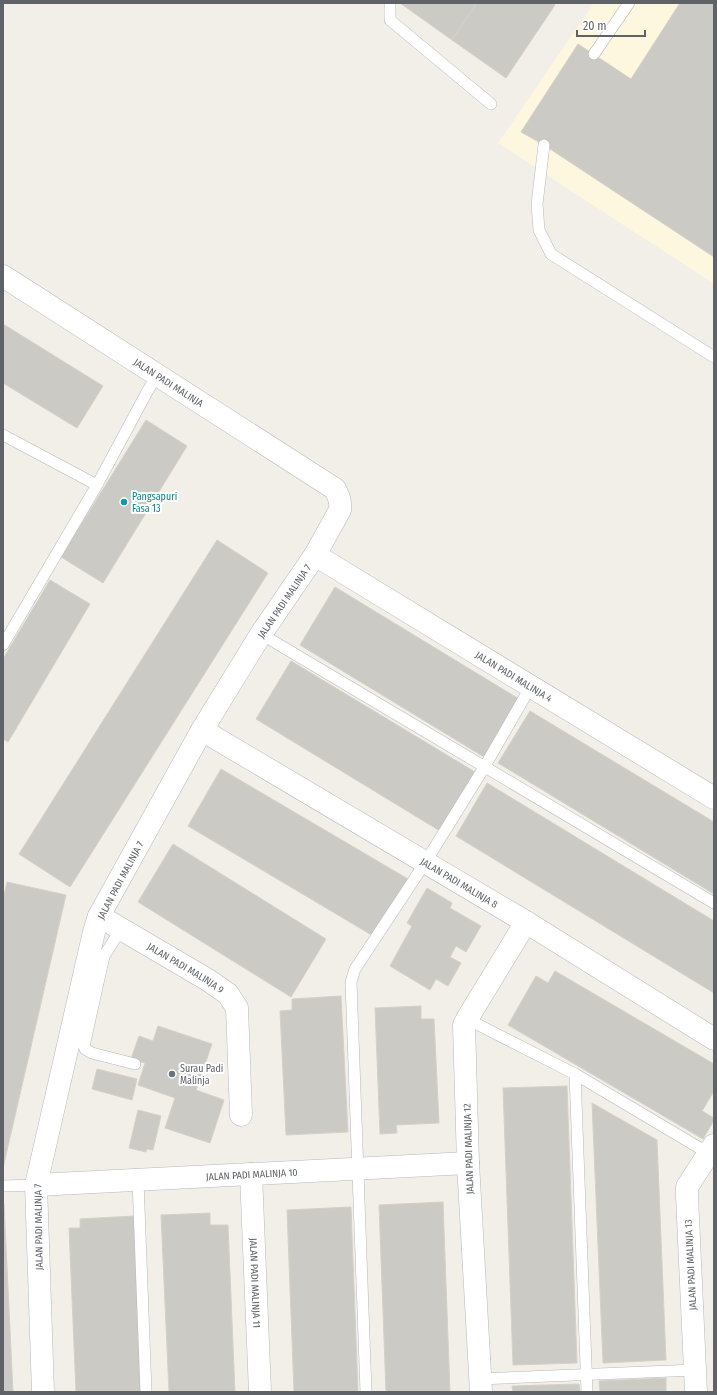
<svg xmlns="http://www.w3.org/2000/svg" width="717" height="1395" viewBox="0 0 717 1395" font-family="'Fira Sans Condensed',sans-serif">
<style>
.commercial{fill:#fef7e0}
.building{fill:#cccac5;stroke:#d6d1c6}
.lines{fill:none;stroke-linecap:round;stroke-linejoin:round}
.lane-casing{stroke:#b5b8bc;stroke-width:12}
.street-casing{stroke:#b5b8bc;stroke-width:23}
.lane{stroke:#fff;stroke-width:11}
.street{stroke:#fff;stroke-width:22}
.culture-dot{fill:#0f9aa8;stroke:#fff;stroke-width:1.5}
.worship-dot{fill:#6b7280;stroke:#fff;stroke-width:1.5}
.labels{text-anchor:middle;stroke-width:4;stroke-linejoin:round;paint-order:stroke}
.street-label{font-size:10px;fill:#5f6368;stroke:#fff}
.culture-label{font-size:10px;fill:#0d838f;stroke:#fff;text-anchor:start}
.worship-label{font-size:10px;fill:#5b616d;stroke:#fff;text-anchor:start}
</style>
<rect width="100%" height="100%" fill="#f1efe8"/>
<!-- commercial -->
<path class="commercial" d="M 594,3 L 714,3 L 714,284 L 498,143 Z"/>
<!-- building -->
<g class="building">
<path d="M 400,3 L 477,3 L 452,40 Z"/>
<path d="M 477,3 L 552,3 L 555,5 L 506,78 L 452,40 Z"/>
<path d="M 680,3 L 714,3 L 714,257 L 544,145 L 521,132 L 578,44 L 631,79 Z"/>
<path d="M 3,324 L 103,386 L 77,428 L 3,383 Z"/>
<path d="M 146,420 L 187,446 L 103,583 L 61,557 Z"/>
<path d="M 217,540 L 268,573 L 70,887 L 19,854 Z"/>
<path d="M 50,580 L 90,604 L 8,742 L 3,739 L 3,659 Z"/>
<path d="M 335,587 L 519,699 L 484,757 L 300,645 Z"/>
<path d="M 291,661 L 475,772 L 440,831 L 256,719 Z"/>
<path d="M 530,711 L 714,822 L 714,894 L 498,763 Z"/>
<path d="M 221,769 L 408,879 L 375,937 L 188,826 Z"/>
<path d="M 487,783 L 714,921 L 714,993 L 456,836 Z"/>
<path d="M 173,844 L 326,939 L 291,997 L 138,902 Z"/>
<path d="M 7,882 L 66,895 L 3,1168 L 3,900 Z"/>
<path d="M 427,888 L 452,903 L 450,908 L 481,926 L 466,952 L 456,946 L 450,957 L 461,963 L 448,986 L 436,979 L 430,990 L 390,966 L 412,926 L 407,923 Z"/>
<path d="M 555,971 L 714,1064 L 714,1091 L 702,1111 L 714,1118 L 714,1120 L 703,1139 L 508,1025 L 536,976 L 548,983 Z"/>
<path d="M 341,996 L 348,1132 L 286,1135 L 280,1011 L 292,1010 L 292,999 Z"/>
<path d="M 421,1006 L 421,1019 L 434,1019 L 439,1123 L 396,1125 L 397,1133 L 380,1134 L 375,1008 Z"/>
<path d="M 158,1026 L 212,1044 L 196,1090 L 224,1100 L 210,1143 L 165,1128 L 175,1098 L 138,1085 L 145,1063 L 131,1059 L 139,1036 L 153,1041 Z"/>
<path d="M 97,1069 L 137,1079 L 132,1100 L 92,1089 Z"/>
<path d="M 567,1086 L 577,1363 L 513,1365 L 503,1088 Z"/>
<path d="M 592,1103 L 657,1140 L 666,1360 L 603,1363 Z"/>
<path d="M 138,1110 L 161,1116 L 153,1150 L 147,1149 L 146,1152 L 129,1148 Z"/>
<path d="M 443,1202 L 450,1392 L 386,1392 L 379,1205 Z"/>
<path d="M 3,1204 L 4,1204 L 13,1392 L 3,1392 Z"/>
<path d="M 351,1207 L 358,1392 L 294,1392 L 287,1210 Z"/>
<path d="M 210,1213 L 210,1225 L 228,1225 L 235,1392 L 169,1392 L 161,1215 Z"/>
<path d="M 134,1216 L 142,1392 L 76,1392 L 69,1228 L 80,1228 L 80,1219 Z"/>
<path d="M 666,1378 L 666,1392 L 600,1392 L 599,1381 Z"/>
<path d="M 579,1384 L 580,1392 L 513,1392 L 512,1386 Z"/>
</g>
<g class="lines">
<defs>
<g id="lane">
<path d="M 390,3 L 390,20 L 491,104"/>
<path d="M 594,54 L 629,3"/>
<path d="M 544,145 L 537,204 L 539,230 L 551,254 L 714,357"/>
<path d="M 3,435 L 97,485"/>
<path d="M 261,634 L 714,903"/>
<path d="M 3,645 L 97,485 L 147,392 L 157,375"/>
<path d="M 122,930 L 114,940 L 104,956 L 84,1046 L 85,1049 L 92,1053 L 135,1064"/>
<path d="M 467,1019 L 575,1074 L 708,1153"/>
<path d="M 575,1074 L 587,1392"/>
<path d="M 138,1181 L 146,1392"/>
<path d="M 3,1186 L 36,1185"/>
<path d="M 480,1379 L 695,1370"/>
<path d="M 366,1392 L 351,982 L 355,969 L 425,863 L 485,766 L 531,686"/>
</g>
<g id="street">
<path id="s1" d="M 3,276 L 335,489 C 339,497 341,502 340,510 L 315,555 L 261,634 L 202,730 L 99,916 L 94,932 L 36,1185 L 43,1392"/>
<path id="s2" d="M 315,555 L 714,798"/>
<path id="s3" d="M 202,730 L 526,922 L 714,1039"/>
<path id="s4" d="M 99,916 L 208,980 L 228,994 L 237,1008 L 241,1115"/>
<path id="s5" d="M 251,1174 L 260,1392"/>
<path id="s6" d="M 36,1185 L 468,1163"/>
<path d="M 481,1392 L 468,1163 L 464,1025 L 467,1019 L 526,922"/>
<path d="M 696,1392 L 687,1196 L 687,1187 L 714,1145"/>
</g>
</defs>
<!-- lane casing -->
<use href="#lane" class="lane-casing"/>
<!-- street casing -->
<use href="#street" class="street-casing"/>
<!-- lane -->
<use href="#lane" class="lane"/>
<!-- street -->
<use href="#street" class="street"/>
</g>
<!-- markers -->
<circle class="culture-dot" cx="124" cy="502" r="4"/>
<circle class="worship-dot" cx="172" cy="1074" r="4"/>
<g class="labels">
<!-- street labels -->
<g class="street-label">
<text dy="4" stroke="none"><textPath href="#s1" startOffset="197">JALAN PADI MALINJA</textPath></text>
<text transform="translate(284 601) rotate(-56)" y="4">JALAN PADI MALINJA 7</text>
<text dy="4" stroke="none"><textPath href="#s2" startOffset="233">JALAN PADI MALINJA 4</textPath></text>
<text transform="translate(120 880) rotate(-62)" y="4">JALAN PADI MALINJA 7</text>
<text dy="4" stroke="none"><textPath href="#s3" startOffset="299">JALAN PADI MALINJA 8</textPath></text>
<text dy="4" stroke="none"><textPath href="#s4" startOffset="101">JALAN PADI MALINJA 9</textPath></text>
<text transform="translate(468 1149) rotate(-92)" y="4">JALAN PADI MALINJA 12</text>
<text dy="4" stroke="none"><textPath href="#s6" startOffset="216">JALAN PADI MALINJA 10</textPath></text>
<text transform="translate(38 1227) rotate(-91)" y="4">JALAN PADI MALINJA 7</text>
<text transform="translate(690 1265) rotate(-93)" y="4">JALAN PADI MALINJA 13</text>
<text dy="4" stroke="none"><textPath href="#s5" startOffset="109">JALAN PADI MALINJA 11</textPath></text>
</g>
<!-- culture labels -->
<g class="culture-label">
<text x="132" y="500">Pangsapuri<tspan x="132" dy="12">Fasa 13</tspan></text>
</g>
<!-- worship labels -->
<g class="worship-label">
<text x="180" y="1072">Surau Padi<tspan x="180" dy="12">Malinja</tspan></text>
</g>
</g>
<!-- border -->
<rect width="717" height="1395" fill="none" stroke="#5f6368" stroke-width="8"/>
<!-- scale -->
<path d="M577 30v6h68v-6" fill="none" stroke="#5f6368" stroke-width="2"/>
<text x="583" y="30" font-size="12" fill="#5f6368" stroke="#ffffff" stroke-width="3" paint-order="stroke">20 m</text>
</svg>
